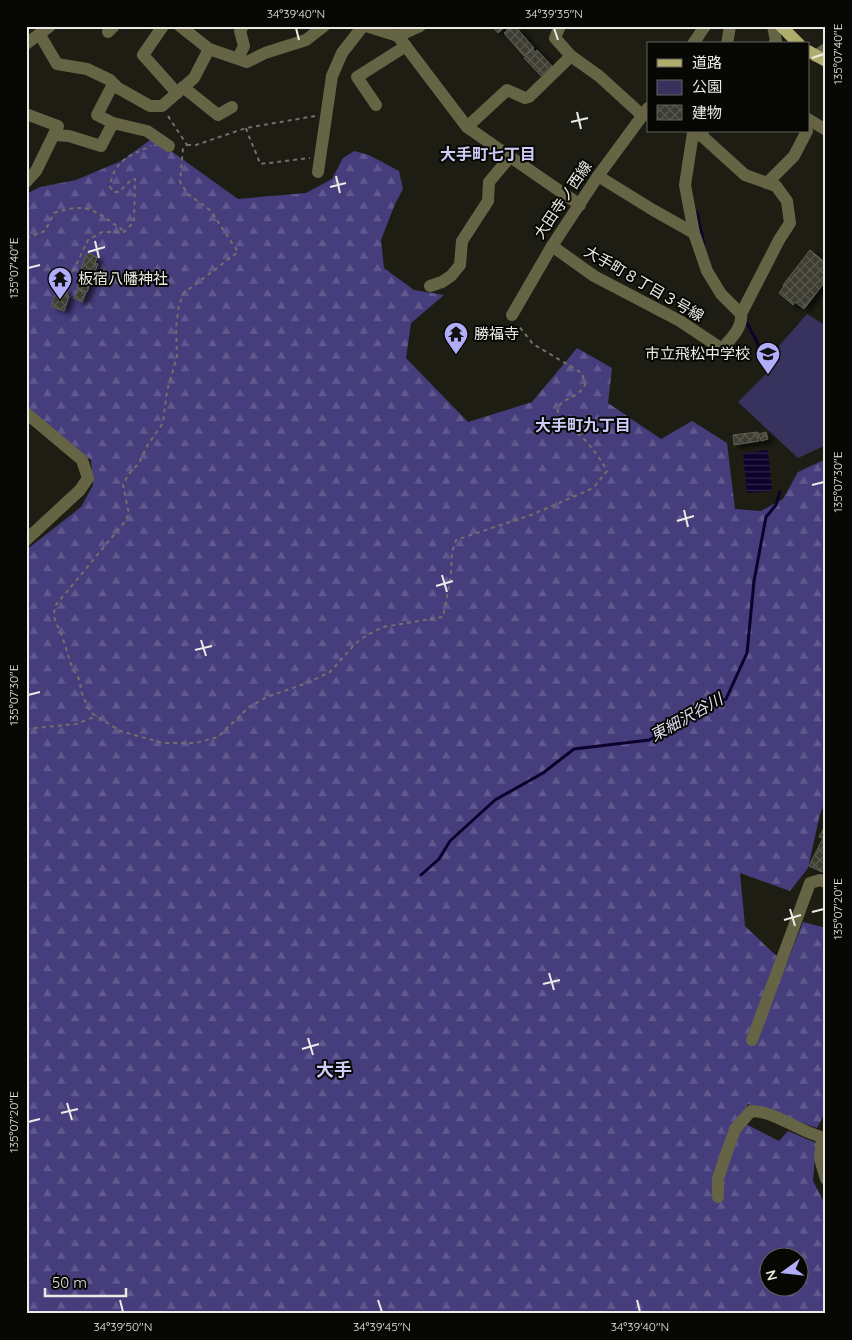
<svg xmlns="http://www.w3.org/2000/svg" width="852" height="1340" viewBox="0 0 852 1340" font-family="Quicksand,'Noto Sans JP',sans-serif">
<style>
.forest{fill:url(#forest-firs);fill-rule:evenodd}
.park{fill:#38335e}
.water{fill:url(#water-rules)}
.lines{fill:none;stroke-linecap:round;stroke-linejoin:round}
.stream{stroke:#0d022c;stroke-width:3}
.building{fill:url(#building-cross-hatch);stroke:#5e5e54;filter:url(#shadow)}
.path{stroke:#717169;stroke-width:2;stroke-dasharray:4 4;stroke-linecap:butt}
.minor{stroke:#656445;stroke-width:12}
.major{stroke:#aead6b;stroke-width:12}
.ticks{fill:none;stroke:#ebebe5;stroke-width:2}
.labels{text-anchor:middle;stroke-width:4;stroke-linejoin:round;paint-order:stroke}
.street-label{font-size:15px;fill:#ebebe5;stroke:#070704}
.poi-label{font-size:15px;fill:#ebebe5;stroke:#070704;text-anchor:start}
.neighbourhood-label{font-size:16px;font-weight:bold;fill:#ceccf8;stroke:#070704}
.water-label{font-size:16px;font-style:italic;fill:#dbdbee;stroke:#070704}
.quarter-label{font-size:18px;font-weight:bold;fill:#ceccf8;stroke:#070704}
.neatline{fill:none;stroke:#ebebe5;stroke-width:2}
.ticks-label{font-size:12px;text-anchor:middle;fill:#ebebe5}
</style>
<defs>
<pattern id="forest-firs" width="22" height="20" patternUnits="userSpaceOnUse" patternTransform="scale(1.25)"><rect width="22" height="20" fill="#453d7c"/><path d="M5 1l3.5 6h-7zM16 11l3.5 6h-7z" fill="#60598e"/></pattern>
<pattern id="water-rules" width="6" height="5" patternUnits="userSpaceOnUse" patternTransform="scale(1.25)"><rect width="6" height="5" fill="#0d022c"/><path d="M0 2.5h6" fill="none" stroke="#30274a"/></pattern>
<pattern id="building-cross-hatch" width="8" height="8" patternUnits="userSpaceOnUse" patternTransform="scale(1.25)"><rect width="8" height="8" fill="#3c3c33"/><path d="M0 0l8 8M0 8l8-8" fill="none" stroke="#585850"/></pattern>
<filter id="shadow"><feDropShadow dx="5.5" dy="3" stdDeviation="2.5" flood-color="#0009"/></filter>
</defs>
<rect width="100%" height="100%" fill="#1d1d14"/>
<!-- forest -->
<path class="forest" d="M 153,138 L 238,199 L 306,193 L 332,179 L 343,158 L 354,151 L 369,155 L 399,171 L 403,189 L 395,204 L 381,240 L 384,268 L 414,290 L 444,295 L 411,323 L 406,358 L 468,422 L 532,402 L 577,348 L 612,368 L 608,403 L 661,439 L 692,421 L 727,443 L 735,509 L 761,511 L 783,499 L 798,472 L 826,459 L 826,799 L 820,814 L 808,868 L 790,891 L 740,873 L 745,926 L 786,965 L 803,922 L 826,928 L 826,1111 L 817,1128 L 748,1104 L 744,1110 L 740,1121 L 779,1141 L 788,1131 L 816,1143 L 813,1181 L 826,1206 L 826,1314 L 26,1314 L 26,550 L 81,507 L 93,485 L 91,460 L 54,433 L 26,409 L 26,194 L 40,187 L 76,180 L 121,161 ZM 770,1258 L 800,1258 L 800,1288 L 770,1288 Z"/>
<!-- park -->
<path class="park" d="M 807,314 L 826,326 L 826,445 L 798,458 L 738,402 L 780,360 L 779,346 Z"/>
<!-- water -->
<path class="water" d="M 768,450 L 772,491 L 747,493 L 743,453 Z"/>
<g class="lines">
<!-- stream -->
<g class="stream">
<path d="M 697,213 L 704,244"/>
<path d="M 746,321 L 757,342 L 761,356"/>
<path d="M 421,875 L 439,859 L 450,841 L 495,800 L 543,773 L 574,749 L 649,740 L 726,699 L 747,653 L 754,581 L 766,517 L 776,505 L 780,492"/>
</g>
</g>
<!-- building -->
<g class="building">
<path d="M 492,26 L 506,26 L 498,33 Z"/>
<path d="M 511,26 L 515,26 L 534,48 L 524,56 L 504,33 Z"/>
<path d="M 533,49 L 535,52 L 537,50 L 552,66 L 541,76 L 524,58 Z"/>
<path d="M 810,250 L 826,263 L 826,284 L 824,283 L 804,309 L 795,302 L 793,305 L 779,293 L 784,286 L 783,285 Z"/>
<path d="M 87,253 L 97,257 L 95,263 L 98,264 L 90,283 L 78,277 Z"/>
<path d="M 80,279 L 90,283 L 87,292 L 77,288 Z"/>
<path d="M 78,289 L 86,292 L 82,302 L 74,298 Z"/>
<path d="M 61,290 L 68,292 L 67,295 L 69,296 L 64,311 L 51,306 L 57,291 L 60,292 Z"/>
<path d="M 758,432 L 759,441 L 734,445 L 733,435 Z"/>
<path d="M 766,432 L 768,439 L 761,441 L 759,434 Z"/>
<path d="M 826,824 L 826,867 L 822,872 L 809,866 L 823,838 L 819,837 Z"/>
</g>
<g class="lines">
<!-- path -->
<g class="path">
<path d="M 168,116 L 187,145 L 183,148 L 180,182 L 188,194 L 211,211 L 238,252 L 184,293 L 179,305 L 176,327 L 177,356 L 167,391 L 163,423 L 147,446 L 139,463 L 128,475 L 123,485 L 129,514 L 123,524 L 55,606 L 54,614 L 55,621 L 61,633 L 72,667 L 80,681 L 81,691 L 88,708 L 93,714 L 120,731 L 163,743 L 196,743 L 218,737 L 249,707 L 267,697 L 307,683 L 330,672 L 356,643 L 367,635 L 383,627 L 443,617 L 451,575 L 452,552 L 456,540 L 531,515 L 589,490 L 595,486 L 607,471 C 601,459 593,449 583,438 C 572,427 561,424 557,408 C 566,396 577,399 585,385 L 582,373 L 533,344 L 518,325"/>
<path d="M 246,128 C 250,141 256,151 260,164 L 310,158"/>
<path d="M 187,145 L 196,145 L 246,128 L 315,116"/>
<path d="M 26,237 L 29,237 L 45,231 L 54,213 C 89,201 96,212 124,231"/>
<path d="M 66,286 L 88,240 L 102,232 L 124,232 L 134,222 L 135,179 L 132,179 L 119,192 L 114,192 L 110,187 C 114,160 129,156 151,146"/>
<path d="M 26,729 L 76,724 L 97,716"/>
</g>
<!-- minor -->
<g class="minor">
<path d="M 163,26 L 143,55 L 177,93"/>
<path d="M 180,26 L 209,49 L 247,62 L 265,53 L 306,40 L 324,26"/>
<path d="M 366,26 L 398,36 L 467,127 L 580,205"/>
<path d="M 560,26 L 555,38 L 571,56 L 599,76 L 643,116"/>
<path d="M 773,26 L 776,41 L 774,44"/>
<path d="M 108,32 L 114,26"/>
<path d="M 40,35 L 57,64 L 87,69 L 110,80 L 118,88 L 150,106 L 162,106 L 194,78 L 209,49"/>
<path d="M 398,36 L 420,26"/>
<path d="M 26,44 L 50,26"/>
<path d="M 693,44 L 705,26"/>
<path d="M 727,44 L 730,26"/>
<path d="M 816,56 L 826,49"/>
<path d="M 238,58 L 244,46 L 240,31 L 243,26"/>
<path d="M 113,84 L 97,115 L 113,123 L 147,131 L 169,146"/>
<path d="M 183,87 L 218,115 L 232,107"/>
<path d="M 376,105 L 357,77 L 406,46"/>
<path d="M 26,114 L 58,126 L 36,171 L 26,182"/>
<path d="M 808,119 L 826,130"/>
<path d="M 467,127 L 507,90 L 525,98 L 529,97 L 571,56"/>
<path d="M 703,131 L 702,136 L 693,133 L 685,185 L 694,233 L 707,271 L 721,294 L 741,314"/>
<path d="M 54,135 L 69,136 L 101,146 L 113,123"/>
<path d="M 318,172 L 332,76 L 342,53 L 363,26"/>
<path d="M 598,176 L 653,210 L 694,233"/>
<path d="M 767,183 L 794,156 L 807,131"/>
<path d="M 552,246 L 594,276 L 680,321 L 722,349 C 730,339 743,328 741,314 L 779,240 L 790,223 L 787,201 L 776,186 L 745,175 L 702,136"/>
<path d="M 430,286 L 442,282 L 451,276 L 460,265 L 462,241 L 488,201 L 489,182 L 510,157"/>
<path d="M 512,315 L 552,246 L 598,176 L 648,108"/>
<path d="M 26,413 L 82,460 L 88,478 L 80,490 L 26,540"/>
<path d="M 752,1040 L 810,883 L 820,880 L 826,882"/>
<path d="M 822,1137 L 820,1159 L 826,1179"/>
<path d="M 718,1197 L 718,1178 L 735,1129 L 751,1111 C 775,1111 798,1131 822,1137"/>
</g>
<!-- major -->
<g class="major">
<path d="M 781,26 L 799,44"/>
<path d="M 808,51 L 826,61"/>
</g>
</g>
<!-- ticks -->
<path class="ticks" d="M 296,28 L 299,40M 554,28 L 558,40M 812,58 L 824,54M 577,112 L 581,129M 571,122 L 588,118M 336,176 L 340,193M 330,187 L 346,183M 95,241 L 99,258M 88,252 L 105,247M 28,268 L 40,265M 812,485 L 824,482M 684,510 L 688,527M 677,521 L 694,516M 442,575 L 447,592M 436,586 L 453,581M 201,640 L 206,656M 195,650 L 212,646M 28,695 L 40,692M 790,909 L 795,926M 812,912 L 824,909M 784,920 L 801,915M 549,973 L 554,990M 543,984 L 560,980M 308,1038 L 313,1055M 302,1049 L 319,1044M 67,1103 L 72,1120M 61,1113 L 78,1109M 28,1122 L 40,1119M 120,1300 L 123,1312M 378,1300 L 382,1312M 637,1300 L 640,1312"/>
<!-- icons -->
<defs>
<symbol id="temple-pin" viewBox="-11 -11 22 30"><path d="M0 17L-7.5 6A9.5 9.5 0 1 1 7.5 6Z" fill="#b2adf9" stroke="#070704"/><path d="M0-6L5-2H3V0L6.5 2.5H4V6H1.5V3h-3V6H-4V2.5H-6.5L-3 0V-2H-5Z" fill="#111"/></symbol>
<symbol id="school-pin" viewBox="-11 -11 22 30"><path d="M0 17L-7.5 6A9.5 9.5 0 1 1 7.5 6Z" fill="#b2adf9" stroke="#070704"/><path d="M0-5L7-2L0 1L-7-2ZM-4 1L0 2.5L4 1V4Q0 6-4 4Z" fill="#111"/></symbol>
</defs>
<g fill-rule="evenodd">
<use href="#temple-pin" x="46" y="265" width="28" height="38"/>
<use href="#temple-pin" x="442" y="320" width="28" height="38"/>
<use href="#school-pin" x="754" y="340" width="28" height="38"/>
</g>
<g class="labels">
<!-- street labels -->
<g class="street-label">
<text transform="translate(563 200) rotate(-56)" y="5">大田寺ノ西線</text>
<text transform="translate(644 284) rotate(30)" y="5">大手町８丁目３号線</text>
</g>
<!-- poi labels -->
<g class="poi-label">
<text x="78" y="284">板宿八幡神社</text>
<text x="474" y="339">勝福寺</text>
<text x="750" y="359" text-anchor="end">市立飛松中学校</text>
</g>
<!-- neighbourhood labels -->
<g class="neighbourhood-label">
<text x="488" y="160">大手町七丁目</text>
<text x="583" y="431">大手町九丁目</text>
</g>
<!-- water labels -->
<g class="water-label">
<text transform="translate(686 717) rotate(-29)" y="6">東細沢谷川</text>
</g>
<!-- quarter labels -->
<g class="quarter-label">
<text x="334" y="1076">大手</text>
</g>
</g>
<!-- border -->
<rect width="852" height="1340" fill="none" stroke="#070704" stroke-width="55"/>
<!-- legend -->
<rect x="647" y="42" width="162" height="90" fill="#070704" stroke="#62625e"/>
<rect x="657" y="59" width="25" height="8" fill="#aead6b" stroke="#62625e"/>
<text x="692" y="68" font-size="15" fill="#ebebe5">道路</text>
<rect x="657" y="80" width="25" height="15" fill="#38335e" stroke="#62625e"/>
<text x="692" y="92" font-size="15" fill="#ebebe5">公園</text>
<rect x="657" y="105" width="25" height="15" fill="url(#building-cross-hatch)" stroke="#62625e"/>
<text x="692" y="118" font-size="15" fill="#ebebe5">建物</text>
<!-- north arrow -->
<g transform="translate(784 1272) rotate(255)"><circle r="24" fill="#070704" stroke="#62625e"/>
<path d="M0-4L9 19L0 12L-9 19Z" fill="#b2adf9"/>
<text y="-8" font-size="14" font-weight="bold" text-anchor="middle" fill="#ebebe5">N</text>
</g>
<!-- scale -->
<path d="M45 1288v8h81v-8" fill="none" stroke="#ebebe5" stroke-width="2.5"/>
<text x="52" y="1288" font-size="15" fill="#ebebe5" stroke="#070704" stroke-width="4" paint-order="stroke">50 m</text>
<rect x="28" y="28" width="796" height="1284" class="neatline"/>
<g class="ticks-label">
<text x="296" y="18">34°39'40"N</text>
<text x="554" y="18">34°39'35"N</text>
<text transform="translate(838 54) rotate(-90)" y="4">135°07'40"E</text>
<text transform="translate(14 268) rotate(-90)" y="4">135°07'40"E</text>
<text transform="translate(838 482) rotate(-90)" y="4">135°07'30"E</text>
<text transform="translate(14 695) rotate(-90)" y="4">135°07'30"E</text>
<text transform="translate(838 909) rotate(-90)" y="4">135°07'20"E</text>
<text transform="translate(14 1122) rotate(-90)" y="4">135°07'20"E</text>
<text x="123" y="1331">34°39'50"N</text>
<text x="382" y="1331">34°39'45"N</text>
<text x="640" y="1331">34°39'40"N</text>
</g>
</svg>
